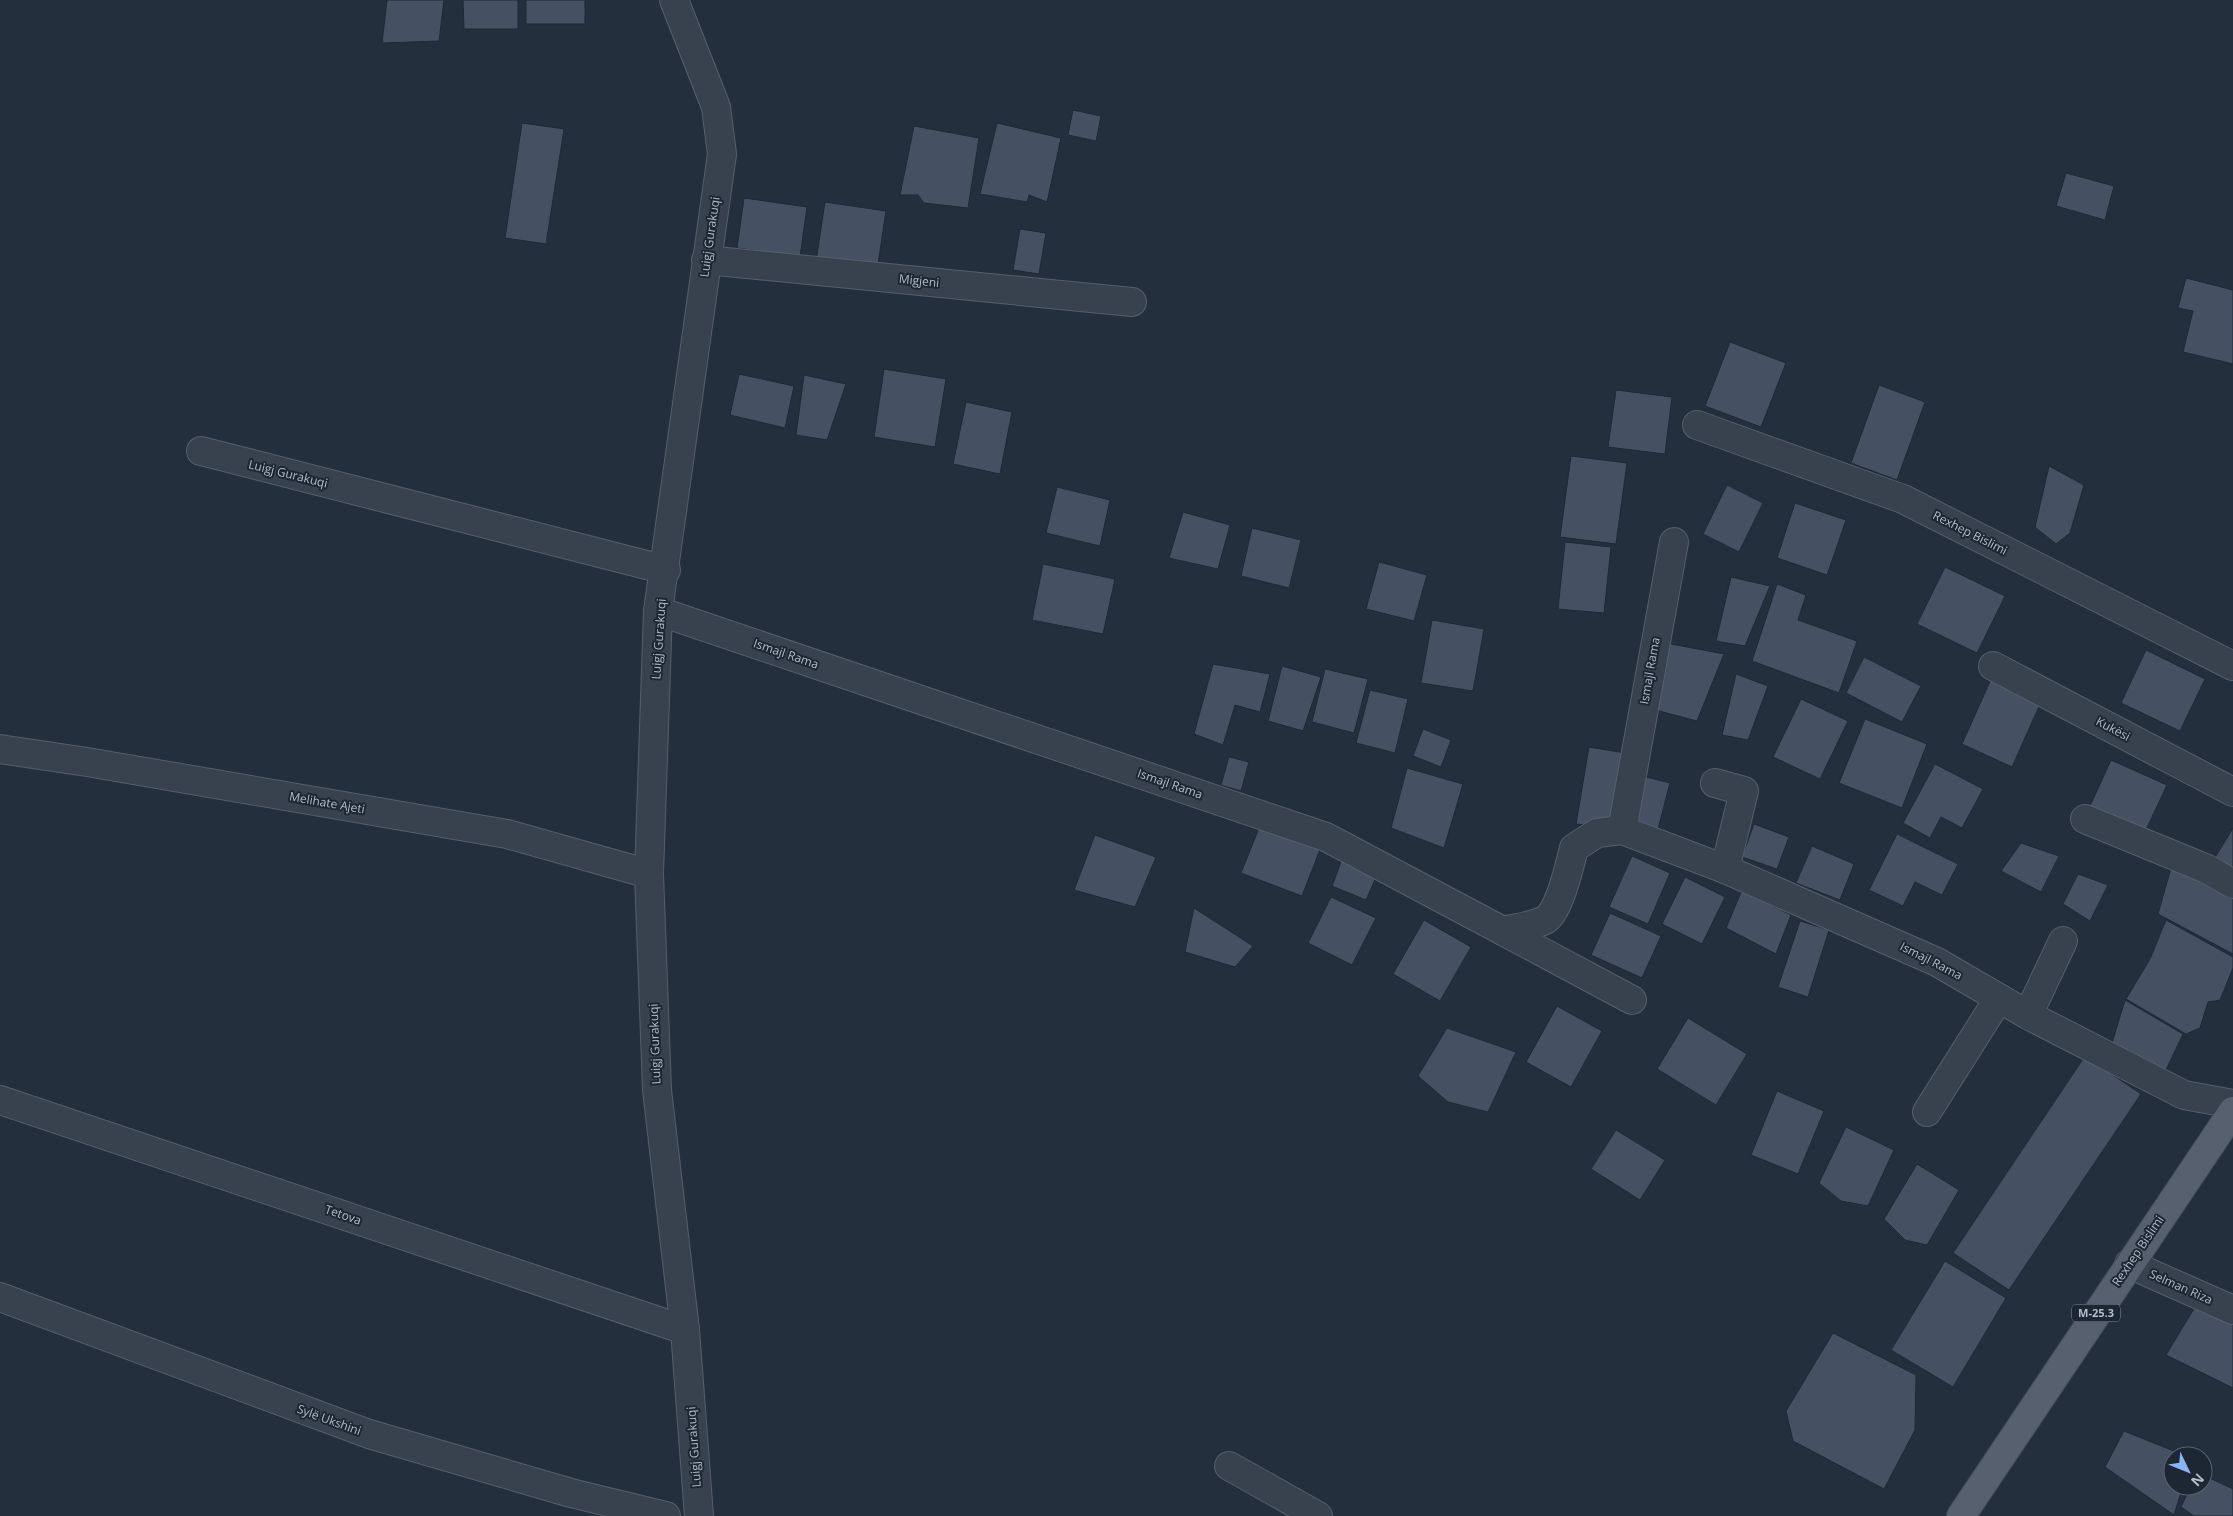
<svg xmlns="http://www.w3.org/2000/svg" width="2233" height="1516" viewBox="0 0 2233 1516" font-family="'Open Sans',sans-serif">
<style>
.building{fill:#455162;stroke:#1f2835}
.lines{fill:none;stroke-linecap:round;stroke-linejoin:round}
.minor-casing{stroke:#565f6c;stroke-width:30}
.major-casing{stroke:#414a57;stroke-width:30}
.minor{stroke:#38414e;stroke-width:28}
.major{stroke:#56606e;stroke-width:28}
.labels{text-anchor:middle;stroke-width:4;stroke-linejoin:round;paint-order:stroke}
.shield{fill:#1d2633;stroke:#878f9c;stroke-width:1}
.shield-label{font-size:11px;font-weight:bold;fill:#b4bcc9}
.street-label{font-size:12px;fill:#b4bcc9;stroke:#1d2633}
</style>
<rect width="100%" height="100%" fill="#242f3e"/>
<!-- building -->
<g class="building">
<path d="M 387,0 L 444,0 L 439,41 L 382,43 Z"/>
<path d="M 463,0 L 518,0 L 518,29 L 464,29 Z"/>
<rect x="526" y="0" width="59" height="24"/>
<path d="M 1073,110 L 1101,116 L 1096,141 L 1068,135 Z"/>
<path d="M 522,123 L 564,129 L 546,244 L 505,238 Z"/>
<path d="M 997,123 L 1061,138 L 1047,202 L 1029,195 L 1027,202 L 980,194 Z"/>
<path d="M 914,126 L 979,138 L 968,208 L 924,203 L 918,195 L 900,195 Z"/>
<path d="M 2066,173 L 2114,186 L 2105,220 L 2056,206 Z"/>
<path d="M 744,198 L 807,207 L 800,257 L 737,248 Z"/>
<path d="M 825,202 L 886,211 L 877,271 L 816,261 Z"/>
<path d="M 1020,229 L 1046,233 L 1039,274 L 1013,270 Z"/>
<path d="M 2186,278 L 2233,290 L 2233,364 L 2183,352 L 2193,311 L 2178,308 Z"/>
<path d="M 1730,342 L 1786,363 L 1761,427 L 1705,406 Z"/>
<path d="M 884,369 L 946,379 L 935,447 L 874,437 Z"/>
<path d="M 739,374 L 794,386 L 785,428 L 730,415 Z"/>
<path d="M 804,375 L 846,384 L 827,440 L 796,435 Z"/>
<path d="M 1879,385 L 1925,402 L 1897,480 L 1851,463 Z"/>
<path d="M 1616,390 L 1672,397 L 1665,454 L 1608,447 Z"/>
<path d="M 966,402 L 1012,412 L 1000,474 L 953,464 Z"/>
<path d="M 1571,456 L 1627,463 L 1616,544 L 1560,537 Z"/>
<path d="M 2049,466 L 2084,485 L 2070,533 L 2056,544 L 2035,527 Z"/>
<path d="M 1727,485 L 1763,503 L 1739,552 L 1703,534 Z"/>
<path d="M 1057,487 L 1110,500 L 1100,546 L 1046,533 Z"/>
<path d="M 1795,503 L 1846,520 L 1827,575 L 1777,558 Z"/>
<path d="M 1183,512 L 1230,525 L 1218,569 L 1169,558 Z"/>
<path d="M 1252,528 L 1301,540 L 1289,588 L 1241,576 Z"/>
<path d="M 1565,542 L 1611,547 L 1604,613 L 1558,609 Z"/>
<path d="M 1379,562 L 1427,575 L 1414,621 L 1366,609 Z"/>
<path d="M 1043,564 L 1115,579 L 1103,634 L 1032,620 Z"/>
<path d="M 1945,567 L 2005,596 L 1977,653 L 1917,624 Z"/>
<path d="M 1731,577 L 1770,586 L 1745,646 L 1716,641 Z"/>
<path d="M 1777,584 L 1806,595 L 1798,620 L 1857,641 L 1839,693 L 1752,661 Z"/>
<path d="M 1432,620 L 1484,629 L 1473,691 L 1421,683 Z"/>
<path d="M 1666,643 L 1724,654 L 1697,721 L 1648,708 Z"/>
<path d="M 2146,650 L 2205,679 L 2180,731 L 2121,703 Z"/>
<path d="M 1864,657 L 1921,686 L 1902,722 L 1846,693 Z"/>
<path d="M 1213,664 L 1270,674 L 1260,712 L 1235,705 L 1223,745 L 1194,734 Z"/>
<path d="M 1282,666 L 1321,677 L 1303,731 L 1268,721 Z"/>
<path d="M 1325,669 L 1368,679 L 1354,733 L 1312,722 Z"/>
<path d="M 1736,674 L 1768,686 L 1748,740 L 1722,735 Z"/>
<path d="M 1991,679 L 2041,702 L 2012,767 L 1962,744 Z"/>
<path d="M 1370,690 L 1408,699 L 1395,753 L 1356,743 Z"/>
<path d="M 1801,699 L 1848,721 L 1820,779 L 1773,757 Z"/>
<path d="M 1865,719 L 1927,744 L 1902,808 L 1839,783 Z"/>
<path d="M 1423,729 L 1451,740 L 1441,767 L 1413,756 Z"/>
<path d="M 1589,747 L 1625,753 L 1611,827 L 1576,824 Z"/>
<path d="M 1229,757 L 1249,762 L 1241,791 L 1221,785 Z"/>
<path d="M 2111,760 L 2167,785 L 2145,832 L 2090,806 Z"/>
<path d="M 1935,764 L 1983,789 L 1962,828 L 1941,817 L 1930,838 L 1903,823 Z"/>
<path d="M 1407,768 L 1463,784 L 1444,848 L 1391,828 Z"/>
<path d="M 1646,777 L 1670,783 L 1658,829 L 1634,823 Z"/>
<path d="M 1261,823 L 1321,847 L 1302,896 L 1241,873 Z"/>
<path d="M 1754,824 L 1789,837 L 1777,869 L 1742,857 Z"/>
<path d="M 2233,828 L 2233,873 L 2213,861 Z"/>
<path d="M 1897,834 L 1958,864 L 1942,895 L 1915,882 L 1903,906 L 1869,890 Z"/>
<path d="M 1095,835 L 1156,857 L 1135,907 L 1074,890 Z"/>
<path d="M 2021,843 L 2059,856 L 2041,892 L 2001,871 Z"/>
<path d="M 1812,846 L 1854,864 L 1840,900 L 1796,883 Z"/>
<path d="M 1632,856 L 1670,873 L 1648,924 L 1609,907 Z"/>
<path d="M 1342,859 L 1378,873 L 1366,900 L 1332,886 Z"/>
<path d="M 2171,868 L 2233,897 L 2233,954 L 2158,914 Z"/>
<path d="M 2078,874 L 2108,885 L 2090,921 L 2063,904 Z"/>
<path d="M 1685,877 L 1725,897 L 1702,944 L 1662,924 Z"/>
<path d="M 1742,890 L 1791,915 L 1776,954 L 1726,928 Z"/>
<path d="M 1331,897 L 1376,918 L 1352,965 L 1308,943 Z"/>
<path d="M 1194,908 L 1253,946 L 1235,967 L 1185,952 Z"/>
<path d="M 1610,913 L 1661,936 L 1642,978 L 1591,955 Z"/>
<path d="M 1424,920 L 1471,947 L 1440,1001 L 1393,974 Z"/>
<path d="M 2166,920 L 2233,957 L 2233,968 L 2220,1000 L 2208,1002 L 2200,1028 L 2186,1034 L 2126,999 L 2150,959 Z"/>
<path d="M 1800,921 L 1829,930 L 1808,997 L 1778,987 Z"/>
<path d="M 2125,1000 L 2183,1034 L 2165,1072 L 2112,1043 Z"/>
<path d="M 1557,1006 L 1602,1031 L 1571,1087 L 1526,1062 Z"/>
<path d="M 1688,1018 L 1747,1054 L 1716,1105 L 1657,1069 Z"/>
<path d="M 1447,1028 L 1516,1052 L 1488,1112 L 1448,1102 L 1418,1076 Z"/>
<path d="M 2085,1056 L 2141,1094 L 2009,1290 L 1953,1253 Z"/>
<path d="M 1777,1091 L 1824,1111 L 1798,1174 L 1751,1155 Z"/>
<path d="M 1846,1127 L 1894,1150 L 1868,1206 L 1841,1201 L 1819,1183 Z"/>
<path d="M 1616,1130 L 1665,1160 L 1640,1200 L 1591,1169 Z"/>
<path d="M 1917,1164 L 1959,1190 L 1927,1245 L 1905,1240 L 1884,1219 Z"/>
<path d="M 1945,1261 L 2006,1298 L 1953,1387 L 1891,1350 Z"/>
<path d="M 2198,1302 L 2233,1318 L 2233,1388 L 2166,1355 Z"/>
<path d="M 1833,1333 L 1916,1375 L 1915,1430 L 1884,1489 L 1793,1441 L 1786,1411 Z"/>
<path d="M 2124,1431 L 2186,1456 L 2173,1456 L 2173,1486 L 2183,1486 L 2174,1515 L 2105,1467 Z"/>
<path d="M 2203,1475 L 2233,1489 L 2233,1516 L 2194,1516 L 2181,1507 L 2191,1486 L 2203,1486 Z"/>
</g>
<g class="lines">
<defs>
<g id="minor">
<path d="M 674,0 L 716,107 L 722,154 L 658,611 L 649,874 L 657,1090 L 685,1330 L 699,1516"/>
<path d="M 706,260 L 1132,302"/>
<path d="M 1697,425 L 1903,499 L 2233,666"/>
<path d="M 201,451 L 666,570"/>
<path d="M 658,611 L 1326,837 L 1503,931 C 1516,928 1533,926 1545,920 C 1559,913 1570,864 1574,848 L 1597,833 L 1622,830 L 1725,869 L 1937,962 L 2028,1015 L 2184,1095 L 2233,1104"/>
<path d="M 1993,666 L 2233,792"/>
<path d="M 0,749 L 87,762 L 507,834 L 649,874"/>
<path d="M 1715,783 L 1744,791 L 1725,869"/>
<path d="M 2085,819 L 2207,869 L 2233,884"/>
<path d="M 1622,830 L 1674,542"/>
<path d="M 1503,931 L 1632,1000"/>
<path d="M 2028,1015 L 2063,941"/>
<path d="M 0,1100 L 685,1330"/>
<path d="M 1927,1112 L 1999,998"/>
<path d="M 2129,1264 L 2233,1310"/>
<path d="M 0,1297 L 369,1434 L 571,1493 L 666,1516"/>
<path d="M 1229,1466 L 1318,1516"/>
</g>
<path id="major" d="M 1961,1516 L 2233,1111"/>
</defs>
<!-- minor casing -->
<use href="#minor" class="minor-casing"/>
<!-- major casing -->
<use href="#major" class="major-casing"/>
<!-- minor -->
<use href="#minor" class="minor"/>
<!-- major -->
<use href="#major" class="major"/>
</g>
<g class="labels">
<!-- shield labels -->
<rect class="shield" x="2072" y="1304.5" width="48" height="17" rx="4"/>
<g class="shield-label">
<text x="2096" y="1317">M-25.3</text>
</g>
<!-- street labels -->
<g class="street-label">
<text transform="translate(710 237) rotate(-82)" y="4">Luigj Gurakuqi</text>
<text transform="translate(919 281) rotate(6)" y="4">Migjeni</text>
<text transform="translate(288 474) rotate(14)" y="4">Luigj Gurakuqi</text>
<text transform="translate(1970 533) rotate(27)" y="4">Rexhep Bislimi</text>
<text transform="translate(659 639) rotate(-86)" y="4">Luigj Gurakuqi</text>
<text transform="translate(786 654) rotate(19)" y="4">Ismajl Rama</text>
<text transform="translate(1650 671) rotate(-80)" y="4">Ismajl Rama</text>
<text transform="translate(2113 729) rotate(28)" y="4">Kukësi</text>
<text transform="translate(1170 784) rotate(19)" y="4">Ismajl Rama</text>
<text transform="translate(327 803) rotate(10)" y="4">Melihate Ajeti</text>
<text transform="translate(1931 961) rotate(27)" y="4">Ismajl Rama</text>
<text transform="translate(655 1044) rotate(-92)" y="4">Luigj Gurakuqi</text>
<text transform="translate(343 1215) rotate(19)" y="4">Tetova</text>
<text transform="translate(2138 1251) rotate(-56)" y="4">Rexhep Bislimi</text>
<text transform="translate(2181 1287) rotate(24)" y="4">Selman Riza</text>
<text transform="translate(329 1420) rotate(20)" y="4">Sylë Ukshini</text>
<text transform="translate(694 1447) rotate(-94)" y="4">Luigj Gurakuqi</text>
</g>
</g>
<!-- north arrow -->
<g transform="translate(2188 1471) rotate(133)"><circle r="24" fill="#1d2633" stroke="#59626f"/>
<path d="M0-4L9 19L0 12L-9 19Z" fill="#8ab4f8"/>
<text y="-8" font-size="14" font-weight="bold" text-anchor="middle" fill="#b4bcc9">N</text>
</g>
</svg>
